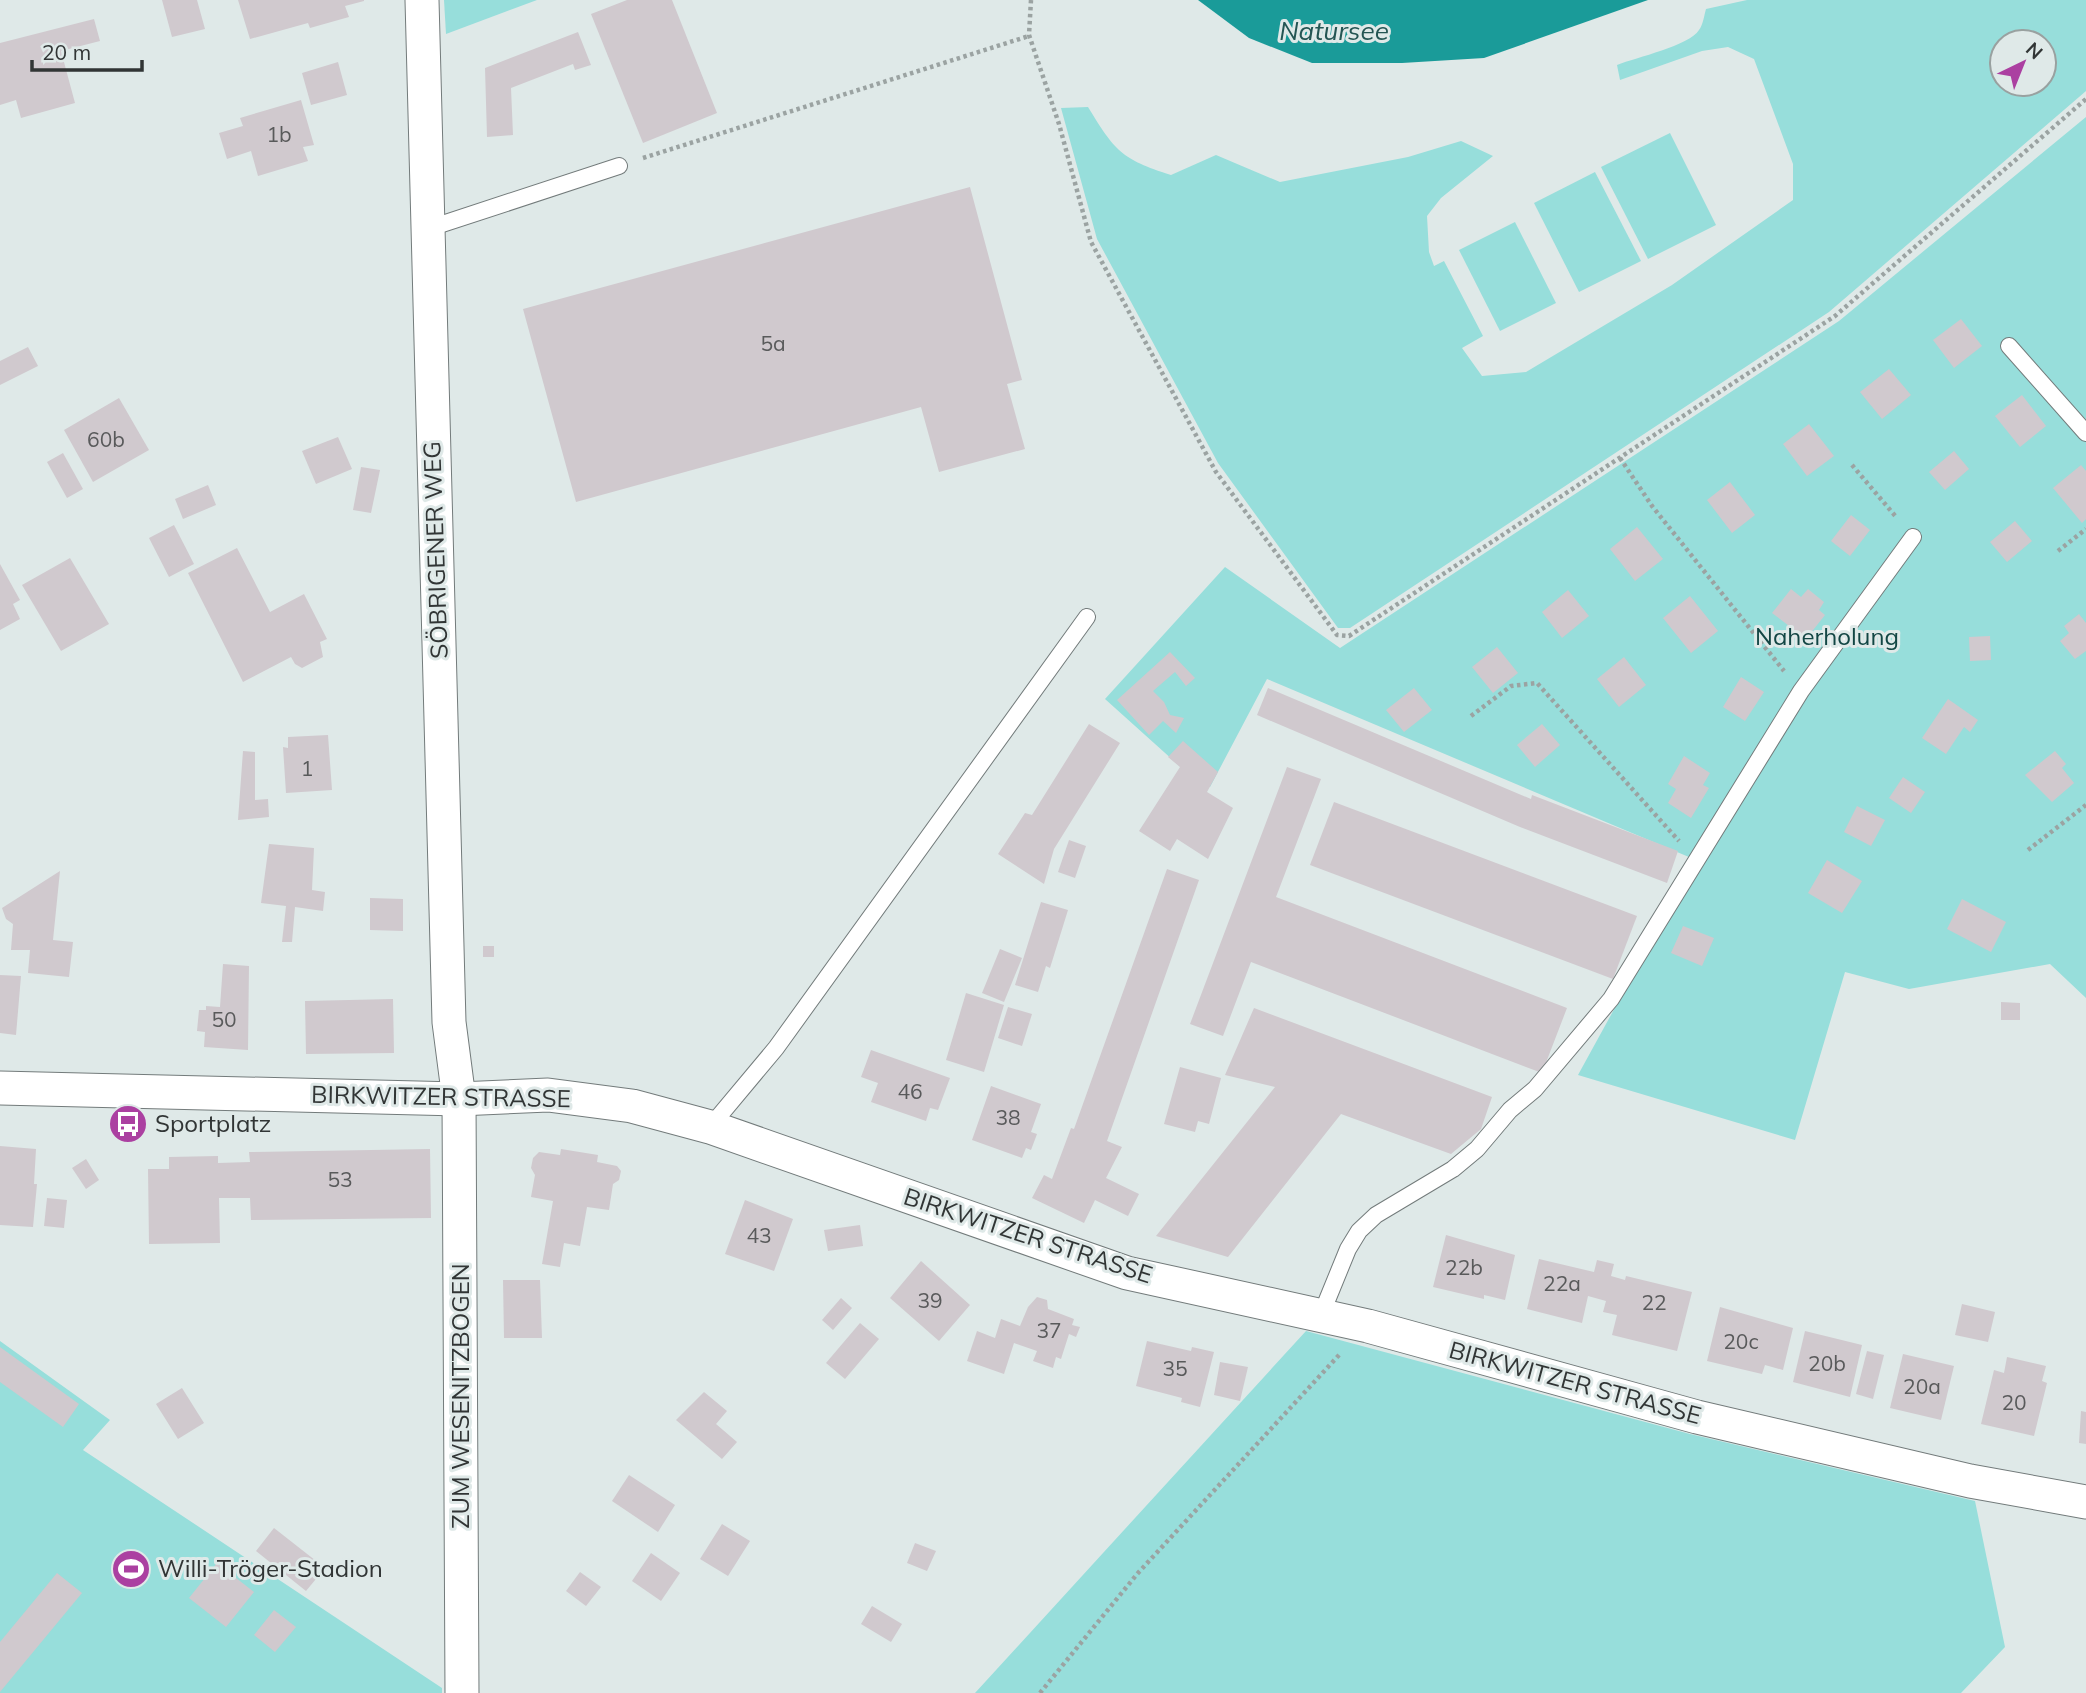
<svg xmlns="http://www.w3.org/2000/svg" width="2086" height="1693" viewBox="0 0 2086 1693" font-family="Mulish,sans-serif">
<style>
.green{fill:#97dedb;fill-rule:evenodd}
.water{fill:#1a9b99}
.building{fill:#d0c9ce}
.lines{fill:none;stroke-linecap:round;stroke-linejoin:round}
.lane-casing{stroke:#737b7b;stroke-width:18}
.street-casing{stroke:#737b7b;stroke-width:35}
.path{stroke:#9ba3a2;stroke-width:4.5;stroke-dasharray:3.5 3.5;stroke-linecap:butt}
.lane{stroke:#fff;stroke-width:16}
.street{stroke:#fff;stroke-width:33}
.labels{text-anchor:middle;stroke-width:6;stroke-linejoin:round;paint-order:stroke}
.number-label{font-size:21px;fill:#595a5b}
.street-label{font-size:24px;fill:#313535;stroke:#dfe9e8}
.park-label{font-size:24px;fill:#124644;stroke:#dfe9e8}
.poi-label{font-size:24px;fill:#313535;stroke:#dfe9e8;text-anchor:start}
.water-label{font-size:26px;font-style:italic;fill:#245553;stroke:#dfe9e8}
</style>
<rect width="100%" height="100%" fill="#dfe9e8"/>
<!-- green -->
<g class="green">
<path d="M 444,0 L 537,0 L 446,34 Z"/>
<path d="M 1747,0 L 2086,0 L 2086,91 L 1829,312 L 1350,628 L 1338,628 L 1218,463 L 1097,239 L 1061,108 L 1088,107 C 1115,151 1121,159 1171,175 L 1216,155 L 1280,182 L 1408,157 L 1461,141 L 1493,156 L 1441,198 L 1427,216 L 1429,252 L 1434,266 L 1444,261 L 1483,336 L 1462,348 L 1482,376 L 1526,372 L 1672,285 L 1793,200 L 1793,164 L 1754,59 L 1728,47 L 1702,51 L 1620,80 L 1617,65 C 1637,57 1689,46 1699,30 C 1703,25 1704,16 1706,9 ZM 2002,42 L 2044,42 L 2044,84 L 2002,84 Z"/>
<path d="M 2086,117 L 2086,998 L 2050,964 L 1909,989 L 1845,972 L 1795,1140 L 1578,1075 L 1696,860 L 1267,679 L 1210,787 L 1184,770 L 1105,699 L 1225,567 L 1340,648 L 1839,321 Z"/>
<path d="M 1670,133 L 1716,225 L 1648,259 L 1601,167 Z"/>
<path d="M 1595,172 L 1641,261 L 1579,292 L 1534,203 Z"/>
<path d="M 1515,222 L 1556,303 L 1500,331 L 1459,250 Z"/>
<path d="M 1306,1331 L 1690,1434 L 1975,1501 L 2005,1647 L 1961,1693 L 975,1693 Z"/>
<path d="M 0,1341 L 110,1420 L 83,1450 L 442,1688 L 442,1693 L 0,1693 Z"/>
</g>
<!-- water -->
<path class="water" d="M 1198,0 L 1648,0 L 1484,58 L 1402,63 L 1312,63 L 1249,38 Z"/>
<!-- building -->
<g class="building">
<path d="M 162,0 L 197,0 L 205,29 L 172,37 Z"/>
<path d="M 238,0 L 364,0 L 364,1 L 345,6 L 349,17 L 310,28 L 308,23 L 250,39 Z"/>
<path d="M 627,0 L 672,0 L 717,113 L 643,143 L 591,14 Z"/>
<path d="M 94,19 L 100,41 L 61,51 L 75,103 L 21,118 L 16,100 L 0,105 L 0,43 Z"/>
<path d="M 578,32 L 591,65 L 575,70 L 573,64 L 511,88 L 513,135 L 487,137 L 485,68 Z"/>
<path d="M 338,62 L 347,95 L 311,105 L 302,73 Z"/>
<path d="M 301,100 L 314,145 L 303,147 L 308,161 L 258,176 L 251,151 L 227,159 L 219,133 L 243,126 L 240,118 Z"/>
<path d="M 970,187 L 1022,380 L 1007,384 L 1025,449 L 939,472 L 921,407 L 576,502 L 523,309 Z"/>
<path d="M 1961,319 L 1982,346 L 1954,368 L 1933,340 Z"/>
<path d="M 28,347 L 38,366 L 0,385 L 0,361 Z"/>
<path d="M 1889,369 L 1911,395 L 1882,419 L 1860,392 Z"/>
<path d="M 2022,395 L 2046,426 L 2020,447 L 1995,416 Z"/>
<path d="M 119,398 L 149,450 L 93,482 L 64,430 Z"/>
<path d="M 1809,424 L 1834,456 L 1807,476 L 1783,444 Z"/>
<path d="M 338,437 L 352,469 L 316,484 L 302,451 Z"/>
<path d="M 1954,451 L 1969,469 L 1945,490 L 1929,472 Z"/>
<path d="M 63,453 L 83,489 L 67,498 L 47,462 Z"/>
<path d="M 2081,465 L 2086,471 L 2086,519 L 2082,523 L 2053,488 Z"/>
<path d="M 361,467 L 380,470 L 371,513 L 353,510 Z"/>
<path d="M 1730,482 L 1755,515 L 1732,533 L 1707,500 Z"/>
<path d="M 208,485 L 216,505 L 183,519 L 175,499 Z"/>
<path d="M 1851,515 L 1870,530 L 1850,556 L 1831,541 Z"/>
<path d="M 2015,521 L 2032,541 L 2007,562 L 1990,542 Z"/>
<path d="M 174,525 L 194,564 L 169,577 L 149,538 Z"/>
<path d="M 1637,527 L 1663,559 L 1635,581 L 1610,549 Z"/>
<path d="M 237,548 L 270,612 L 304,594 L 327,639 L 320,642 L 323,657 L 302,668 L 295,664 L 291,657 L 243,682 L 188,573 Z"/>
<path d="M 70,558 L 109,624 L 61,651 L 22,585 Z"/>
<path d="M 0,564 L 20,600 L 13,604 L 20,619 L 0,630 Z"/>
<path d="M 1791,589 L 1801,597 L 1808,589 L 1824,602 L 1819,610 L 1825,615 L 1806,639 L 1772,613 Z"/>
<path d="M 1568,590 L 1589,616 L 1562,638 L 1542,612 Z"/>
<path d="M 1690,596 L 1718,631 L 1691,653 L 1663,618 Z"/>
<path d="M 2079,614 L 2086,623 L 2086,651 L 2075,659 L 2060,641 L 2069,633 L 2064,626 Z"/>
<path d="M 1990,636 L 1991,660 L 1970,661 L 1969,637 Z"/>
<path d="M 1497,647 L 1518,673 L 1493,693 L 1472,667 Z"/>
<path d="M 1170,652 L 1195,678 L 1186,686 L 1175,672 L 1153,691 L 1164,702 L 1170,715 L 1184,718 L 1176,733 L 1163,721 L 1149,735 L 1117,700 Z"/>
<path d="M 1624,657 L 1646,685 L 1619,707 L 1597,679 Z"/>
<path d="M 1741,677 L 1764,692 L 1745,721 L 1723,707 Z"/>
<path d="M 1268,688 L 1531,799 L 1532,795 L 1678,851 L 1667,883 L 1520,827 L 1257,715 Z"/>
<path d="M 1414,688 L 1432,710 L 1404,732 L 1386,710 Z"/>
<path d="M 1948,699 L 1978,720 L 1970,732 L 1964,727 L 1946,754 L 1922,738 Z"/>
<path d="M 1089,724 L 1120,743 L 1054,849 L 1044,884 L 998,854 L 1025,813 L 1032,815 Z"/>
<path d="M 1542,724 L 1560,745 L 1535,767 L 1517,745 Z"/>
<path d="M 328,735 L 332,790 L 286,793 L 283,747 L 288,748 L 288,737 Z"/>
<path d="M 1183,741 L 1218,772 L 1207,792 L 1233,808 L 1208,859 L 1177,839 L 1170,851 L 1139,831 L 1180,767 L 1168,757 Z"/>
<path d="M 243,751 L 255,752 L 255,800 L 268,799 L 269,817 L 238,820 Z"/>
<path d="M 2055,751 L 2066,764 L 2062,768 L 2074,783 L 2052,802 L 2025,775 Z"/>
<path d="M 1684,756 L 1710,773 L 1703,785 L 1709,788 L 1691,818 L 1668,803 L 1676,789 L 1668,784 Z"/>
<path d="M 1287,767 L 1321,779 L 1276,897 L 1567,1008 L 1542,1073 L 1251,962 L 1223,1036 L 1190,1024 Z"/>
<path d="M 1903,777 L 1925,792 L 1911,813 L 1889,798 Z"/>
<path d="M 1334,802 L 1637,916 L 1613,979 L 1310,865 Z"/>
<path d="M 1857,806 L 1885,820 L 1871,846 L 1844,832 Z"/>
<path d="M 1069,840 L 1086,846 L 1075,878 L 1058,872 Z"/>
<path d="M 269,844 L 314,848 L 312,890 L 325,892 L 323,911 L 295,907 L 292,942 L 282,942 L 286,906 L 261,903 Z"/>
<path d="M 1827,860 L 1862,881 L 1842,913 L 1808,893 Z"/>
<path d="M 1167,869 L 1199,880 L 1107,1141 L 1122,1147 L 1106,1178 L 1139,1194 L 1128,1216 L 1095,1200 L 1084,1223 L 1032,1198 L 1044,1175 L 1052,1179 L 1071,1128 L 1074,1129 Z"/>
<path d="M 60,871 L 53,940 L 73,942 L 69,977 L 28,973 L 30,950 L 11,950 L 13,924 L 6,919 L 2,908 Z"/>
<path d="M 370,898 L 403,899 L 403,931 L 370,930 Z"/>
<path d="M 1962,899 L 2006,922 L 1991,952 L 1947,929 Z"/>
<path d="M 1041,902 L 1068,910 L 1050,968 L 1046,966 L 1038,992 L 1015,985 Z"/>
<path d="M 1683,926 L 1714,938 L 1702,966 L 1671,953 Z"/>
<rect x="483" y="946" width="11" height="11"/>
<path d="M 1000,949 L 1022,958 L 1004,1002 L 982,993 Z"/>
<path d="M 223,964 L 249,966 L 248,1050 L 204,1047 L 205,1032 L 197,1031 L 199,1010 L 206,1010 L 206,1006 L 220,1007 Z"/>
<path d="M 0,975 L 21,976 L 16,1035 L 0,1033 Z"/>
<path d="M 966,993 L 1004,1005 L 984,1072 L 946,1060 Z"/>
<path d="M 393,999 L 394,1053 L 306,1054 L 305,1001 Z"/>
<path d="M 2001,1002 L 2020,1003 L 2020,1020 L 2001,1020 Z"/>
<path d="M 1008,1007 L 1032,1014 L 1022,1046 L 998,1038 Z"/>
<path d="M 1254,1008 L 1492,1097 L 1481,1129 L 1451,1154 L 1341,1114 L 1228,1257 L 1156,1236 L 1275,1087 L 1225,1075 Z"/>
<path d="M 871,1050 L 950,1078 L 938,1110 L 930,1108 L 926,1121 L 871,1102 L 878,1083 L 861,1077 Z"/>
<path d="M 1180,1067 L 1221,1078 L 1209,1124 L 1198,1121 L 1195,1132 L 1164,1124 Z"/>
<path d="M 991,1086 L 1041,1104 L 1031,1132 L 1037,1134 L 1031,1150 L 1026,1148 L 1022,1158 L 972,1140 Z"/>
<path d="M 0,1146 L 36,1149 L 34,1184 L 37,1184 L 33,1227 L 0,1225 Z"/>
<path d="M 430,1149 L 431,1218 L 251,1220 L 250,1198 L 219,1198 L 220,1243 L 149,1244 L 148,1169 L 169,1169 L 169,1157 L 218,1156 L 218,1163 L 250,1162 L 249,1152 Z"/>
<path d="M 561,1149 L 598,1155 L 597,1162 L 617,1166 L 621,1171 L 619,1180 L 613,1184 L 609,1210 L 587,1207 L 580,1246 L 564,1243 L 560,1267 L 542,1264 L 553,1201 L 531,1197 L 535,1175 L 531,1168 L 533,1158 L 539,1152 L 560,1155 Z"/>
<path d="M 86,1159 L 99,1180 L 86,1189 L 72,1168 Z"/>
<path d="M 47,1198 L 67,1200 L 64,1228 L 44,1226 Z"/>
<path d="M 745,1200 L 793,1219 L 774,1271 L 725,1254 Z"/>
<path d="M 860,1225 L 863,1246 L 828,1251 L 824,1230 Z"/>
<path d="M 1446,1235 L 1515,1255 L 1505,1300 L 1484,1295 L 1484,1299 L 1433,1287 Z"/>
<path d="M 1539,1259 L 1594,1272 L 1597,1260 L 1614,1264 L 1611,1276 L 1625,1280 L 1626,1276 L 1692,1292 L 1677,1351 L 1612,1335 L 1617,1315 L 1603,1312 L 1606,1301 L 1588,1296 L 1582,1323 L 1527,1309 Z"/>
<path d="M 921,1261 L 970,1305 L 939,1341 L 890,1298 Z"/>
<path d="M 503,1280 L 540,1280 L 542,1338 L 504,1338 Z"/>
<path d="M 1037,1297 L 1047,1300 L 1048,1309 L 1074,1319 L 1072,1325 L 1080,1327 L 1076,1337 L 1069,1334 L 1061,1359 L 1056,1357 L 1053,1368 L 1033,1361 L 1037,1351 L 1014,1343 L 1004,1374 L 967,1361 L 977,1331 L 995,1338 L 1001,1319 L 1020,1326 L 1028,1307 Z"/>
<path d="M 841,1298 L 852,1308 L 833,1330 L 822,1320 Z"/>
<path d="M 1962,1304 L 1995,1312 L 1988,1342 L 1955,1335 Z"/>
<path d="M 1720,1307 L 1793,1328 L 1783,1370 L 1765,1365 L 1762,1374 L 1707,1361 Z"/>
<path d="M 860,1323 L 879,1339 L 845,1379 L 826,1363 Z"/>
<path d="M 1805,1331 L 1862,1345 L 1850,1397 L 1793,1382 Z"/>
<path d="M 1147,1341 L 1191,1351 L 1192,1347 L 1214,1352 L 1200,1407 L 1181,1402 L 1182,1398 L 1136,1386 Z"/>
<path d="M 0,1347 L 79,1404 L 63,1427 L 0,1382 Z"/>
<path d="M 1867,1351 L 1884,1355 L 1873,1399 L 1856,1394 Z"/>
<path d="M 1903,1354 L 1954,1366 L 1941,1420 L 1890,1408 Z"/>
<path d="M 2007,1357 L 2046,1366 L 2042,1381 L 2047,1383 L 2034,1436 L 1981,1424 L 1994,1370 L 2004,1373 Z"/>
<path d="M 1220,1362 L 1248,1367 L 1240,1401 L 1214,1395 Z"/>
<path d="M 182,1388 L 204,1423 L 178,1439 L 156,1404 Z"/>
<path d="M 704,1392 L 727,1411 L 716,1424 L 737,1442 L 722,1459 L 676,1420 Z"/>
<path d="M 2081,1411 L 2086,1412 L 2086,1444 L 2079,1443 Z"/>
<path d="M 629,1475 L 675,1505 L 658,1532 L 612,1501 Z"/>
<path d="M 722,1524 L 750,1541 L 728,1576 L 700,1559 Z"/>
<path d="M 274,1528 L 325,1568 L 306,1591 L 256,1551 Z"/>
<path d="M 915,1543 L 936,1551 L 927,1571 L 907,1563 Z"/>
<path d="M 651,1553 L 680,1573 L 661,1601 L 632,1581 Z"/>
<path d="M 217,1563 L 254,1592 L 226,1627 L 189,1598 Z"/>
<path d="M 580,1572 L 601,1587 L 586,1606 L 566,1591 Z"/>
<path d="M 57,1573 L 82,1593 L 0,1692 L 0,1642 Z"/>
<path d="M 872,1606 L 902,1624 L 891,1642 L 861,1624 Z"/>
<path d="M 274,1610 L 296,1627 L 275,1652 L 254,1635 Z"/>
</g>
<g class="lines">
<defs>
<g id="lane">
<path d="M 427,229 L 619,166"/>
<path d="M 2009,346 L 2086,433"/>
<path d="M 710,1127 L 776,1048 L 1087,617"/>
<path d="M 1321,1315 L 1348,1249 L 1359,1231 L 1376,1215 L 1453,1169 L 1477,1149 L 1510,1110 L 1535,1089 L 1611,999 L 1801,691 L 1913,537"/>
</g>
<g id="street">
<path d="M 422,0 L 449,1022 L 459,1099 L 462,1693"/>
<path d="M 0,1088 L 459,1099 L 548,1095 L 632,1106 L 710,1127 L 1127,1273 L 1368,1326 L 1697,1417 L 1970,1481 L 2086,1502"/>
</g>
</defs>
<!-- lane casing -->
<use href="#lane" class="lane-casing"/>
<!-- street casing -->
<use href="#street" class="street-casing"/>
<!-- path -->
<g class="path">
<path d="M 1031,0 L 1029,35 L 1059,124 L 1091,242 L 1216,472 L 1337,635 L 1349,636 L 1835,316 L 2086,99"/>
<path d="M 643,158 L 1029,36"/>
<path d="M 1620,458 L 1652,506 L 1784,671"/>
<path d="M 1852,465 L 1897,518"/>
<path d="M 2058,551 L 2086,529"/>
<path d="M 1471,716 L 1511,686 L 1537,683 L 1679,841"/>
<path d="M 2028,850 L 2086,805"/>
<path d="M 1040,1693 L 1138,1573 L 1340,1354"/>
</g>
<!-- lane -->
<use href="#lane" class="lane"/>
<!-- street -->
<use href="#street" class="street"/>
</g>
<!-- icons -->
<defs>
<symbol id="bus-disc" viewBox="-11 -11 22 22"><circle r="9.5" fill="#ab40a1" stroke="#dfe9e8"/><path d="M-5-6H5V4H4V6H2V4H-2V6H-4V4H-5ZM-3.5-4V0h7V-4ZM-3.5 1.2v1.5H-2V1.2ZM2 1.2v1.5H3.5V1.2Z" fill="#fff"/></symbol>
<symbol id="stadium-disc" viewBox="-11 -11 22 22"><circle r="9.5" fill="#ab40a1" stroke="#dfe9e8"/><path d="M0-5a6.5 5 0 1 0 0 10a6.5 5 0 1 0 0-10ZM-3.5-1.8h7v3.6h-7Z" fill="#fff"/></symbol>
</defs>
<g fill-rule="evenodd">
<use href="#bus-disc" x="106" y="1102" width="44" height="44"/>
<use href="#stadium-disc" x="109" y="1547" width="44" height="44"/>
</g>
<g class="labels">
<!-- number labels -->
<g class="number-label">
<text x="279" y="142">1b</text>
<text x="773" y="351">5a</text>
<text x="106" y="447">60b</text>
<text x="307" y="776">1</text>
<text x="224" y="1027">50</text>
<text x="910" y="1099">46</text>
<text x="1008" y="1125">38</text>
<text x="340" y="1187">53</text>
<text x="759" y="1243">43</text>
<text x="1464" y="1275">22b</text>
<text x="1562" y="1291">22a</text>
<text x="930" y="1308">39</text>
<text x="1654" y="1310">22</text>
<text x="1049" y="1338">37</text>
<text x="1741" y="1349">20c</text>
<text x="1827" y="1371">20b</text>
<text x="1175" y="1376">35</text>
<text x="1922" y="1394">20a</text>
<text x="2014" y="1410">20</text>
</g>
<!-- street labels -->
<g class="street-label">
<text transform="translate(436 550) rotate(-92)" y="8">SÖBRIGENER WEG</text>
<text transform="translate(441 1097) rotate(1)" y="8">BIRKWITZER STRASSE</text>
<text transform="translate(1028 1236) rotate(18)" y="8">BIRKWITZER STRASSE</text>
<text transform="translate(1575 1383) rotate(15)" y="8">BIRKWITZER STRASSE</text>
<text transform="translate(461 1396) rotate(-90)" y="8">ZUM WESENITZBOGEN</text>
</g>
<!-- park labels -->
<g class="park-label">
<text x="1827" y="645">Naherholung</text>
</g>
<!-- poi labels -->
<g class="poi-label">
<text x="155" y="1132">Sportplatz</text>
<text x="158" y="1577">Willi-Tröger-Stadion</text>
</g>
<!-- water labels -->
<g class="water-label">
<text x="1334" y="40">Natursee</text>
</g>
</g>
<!-- north arrow -->
<g transform="translate(2023 63) rotate(43)"><circle r="33" fill="#dfe9e8" stroke="#99a1a0" stroke-width="2"/>
<path d="M0-5L12 26L0 18L-12 26Z" fill="#ab40a1"/>
<text y="-10" font-size="19" font-weight="bold" text-anchor="middle" fill="#313535">N</text>
</g>
<!-- scale -->
<path d="M32 60v10h110v-10" fill="none" stroke="#313535" stroke-width="3.5"/>
<text x="42" y="60" font-size="21" fill="#313535" stroke="#dfe9e8" stroke-width="5" paint-order="stroke">20 m</text>
</svg>
